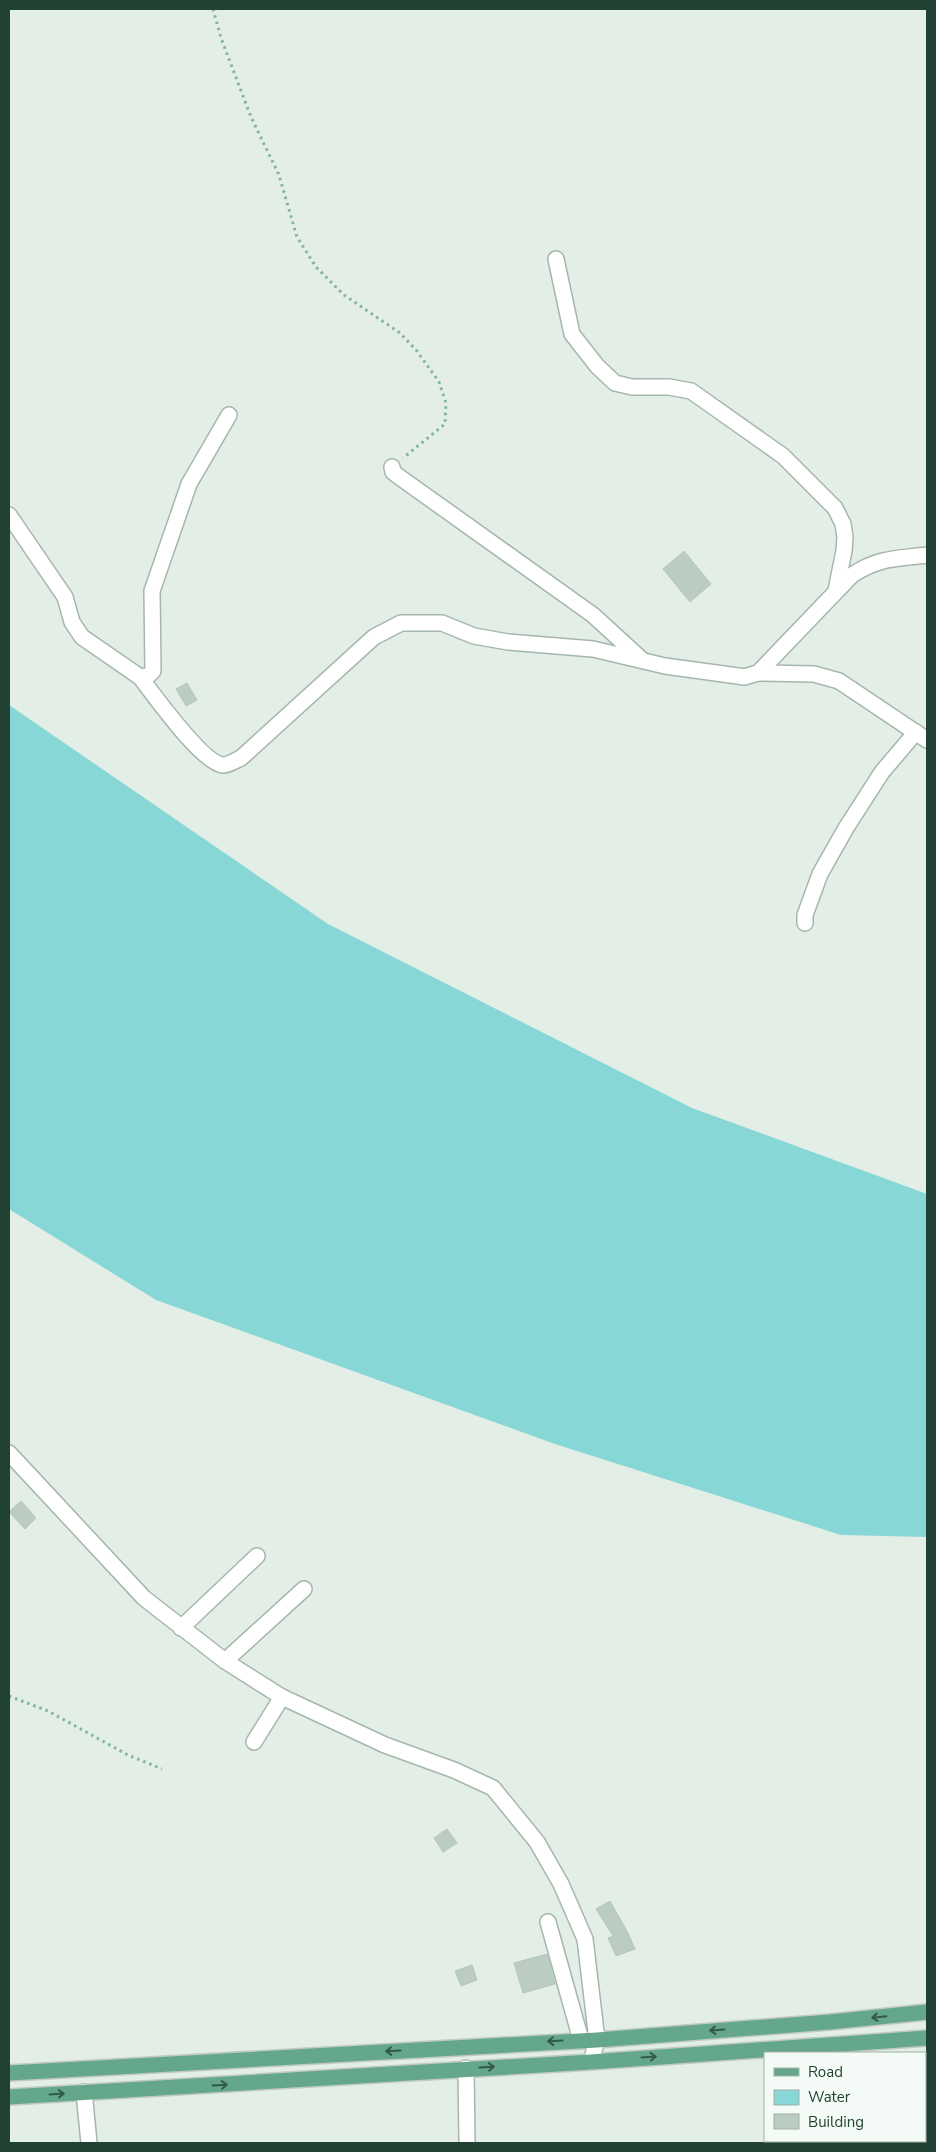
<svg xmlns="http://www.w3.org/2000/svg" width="936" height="2152" viewBox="0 0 936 2152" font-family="'Nunito Sans',sans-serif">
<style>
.water{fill:#86d7d6}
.building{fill:#bbccc2;stroke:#b4c8bd}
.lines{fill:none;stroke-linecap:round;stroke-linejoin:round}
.minor-casing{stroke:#a5b7ad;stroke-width:18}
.major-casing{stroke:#c1cac6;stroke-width:18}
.path{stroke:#80b49b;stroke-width:3;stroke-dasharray:2.5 4;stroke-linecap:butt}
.minor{stroke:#fff;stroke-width:15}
.major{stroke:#64a78b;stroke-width:15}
.oneway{stroke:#325a49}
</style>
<rect width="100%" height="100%" fill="#e3eee7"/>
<!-- water -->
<path class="water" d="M 9,705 L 328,924 L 692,1108 L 927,1194 L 927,1537 L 841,1535 L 555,1444 L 156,1300 L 9,1209 Z"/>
<!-- building -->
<g class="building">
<path d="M 684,551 L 711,584 L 690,602 L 663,569 Z"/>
<path d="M 187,683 L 197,700 L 186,706 L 176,689 Z"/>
<path d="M 21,1501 L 36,1518 L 25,1529 L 9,1512 Z"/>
<path d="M 447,1829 L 457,1843 L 443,1852 L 434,1838 Z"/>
<path d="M 610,1901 L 628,1933 L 635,1949 L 616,1956 L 608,1938 L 613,1936 L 596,1909 Z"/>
<path d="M 547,1954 L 555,1984 L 523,1993 L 514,1963 Z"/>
<path d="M 472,1965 L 477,1980 L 461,1986 L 455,1971 Z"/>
</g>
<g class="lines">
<defs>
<g id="minor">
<path d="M 556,259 L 572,334 L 597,366 L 615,383 L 632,387 L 669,387 L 691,391 L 783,456 L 835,508 L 843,524 L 845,537 L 844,551 L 836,590"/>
<path d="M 229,415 L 189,484 L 152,591 L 153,671 L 148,676 L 140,677 C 154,695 202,763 223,765 C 229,765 236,760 241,758 L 374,637 L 401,623 L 442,623 L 474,636 L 508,642 L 593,649 L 665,666 L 738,676 L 744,677 L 758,673 L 814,674 L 839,681 L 927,740"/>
<path d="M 392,467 L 393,472 L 398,476 L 593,615 L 641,659"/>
<path d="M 9,515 L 65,597 L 72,622 L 82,637 L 140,677"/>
<path d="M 758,673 L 852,575 C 880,557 896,559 927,555"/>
<path d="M 805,923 L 805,915 L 820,874 L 846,828 L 882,772 L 916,732"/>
<path d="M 9,1453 L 144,1598 L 225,1661 L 282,1697 L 385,1745 L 454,1770 L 493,1788 L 537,1842 L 561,1884 L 585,1939 L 597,2040 L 591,2062"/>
<path d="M 181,1628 L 257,1556"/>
<path d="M 225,1661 L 304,1589"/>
<path d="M 254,1742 L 282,1697"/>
<path d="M 548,1922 L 581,2040"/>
<path d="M 466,2068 L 467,2143"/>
<path d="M 84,2092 L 89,2143"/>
</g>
<g id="major">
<path d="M 9,2073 L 597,2040 L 830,2022 L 927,2012"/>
<path d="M 9,2097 L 591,2062 L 927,2038"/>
</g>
</defs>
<!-- minor casing -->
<use href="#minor" class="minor-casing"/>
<!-- major casing -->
<use href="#major" class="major-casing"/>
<!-- path -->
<g class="path">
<path d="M 213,9 L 221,38 L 251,117 L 279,175 L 297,237 L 316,267 L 344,295 L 400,333 L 417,351 L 439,382 L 446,403 L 445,424 L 403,458"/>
<path d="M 9,1696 L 48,1711 L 128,1755 L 162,1769"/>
</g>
<!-- minor -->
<use href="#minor" class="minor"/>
<!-- major -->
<use href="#major" class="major"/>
</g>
<!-- one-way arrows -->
<defs><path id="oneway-shaft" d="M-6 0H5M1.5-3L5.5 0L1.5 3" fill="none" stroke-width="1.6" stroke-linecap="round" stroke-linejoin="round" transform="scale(1.25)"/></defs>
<g class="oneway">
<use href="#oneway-shaft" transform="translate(879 2017) rotate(174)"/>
<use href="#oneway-shaft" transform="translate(717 2030) rotate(176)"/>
<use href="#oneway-shaft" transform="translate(555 2041) rotate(177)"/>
<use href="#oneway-shaft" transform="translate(393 2051) rotate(177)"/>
<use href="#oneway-shaft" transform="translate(649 2057) rotate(-4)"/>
<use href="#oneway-shaft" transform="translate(487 2067) rotate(-3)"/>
<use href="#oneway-shaft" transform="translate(220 2085) rotate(-3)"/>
<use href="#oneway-shaft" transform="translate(57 2094) rotate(-4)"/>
</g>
<!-- border -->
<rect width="936" height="2152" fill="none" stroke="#214133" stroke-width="20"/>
<!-- legend -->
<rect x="764" y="2052" width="162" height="90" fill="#f4faf6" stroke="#a0b0a8"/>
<rect x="774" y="2068" width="25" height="8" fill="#64a78b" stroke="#a0b0a8"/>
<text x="808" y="2077" font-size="15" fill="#214133">Road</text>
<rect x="774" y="2090" width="25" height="15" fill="#86d7d6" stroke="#a0b0a8"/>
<text x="808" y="2102" font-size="15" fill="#214133">Water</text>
<rect x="774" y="2114" width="25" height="15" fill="#bbccc2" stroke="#a0b0a8"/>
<text x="808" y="2127" font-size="15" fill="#214133">Building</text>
</svg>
